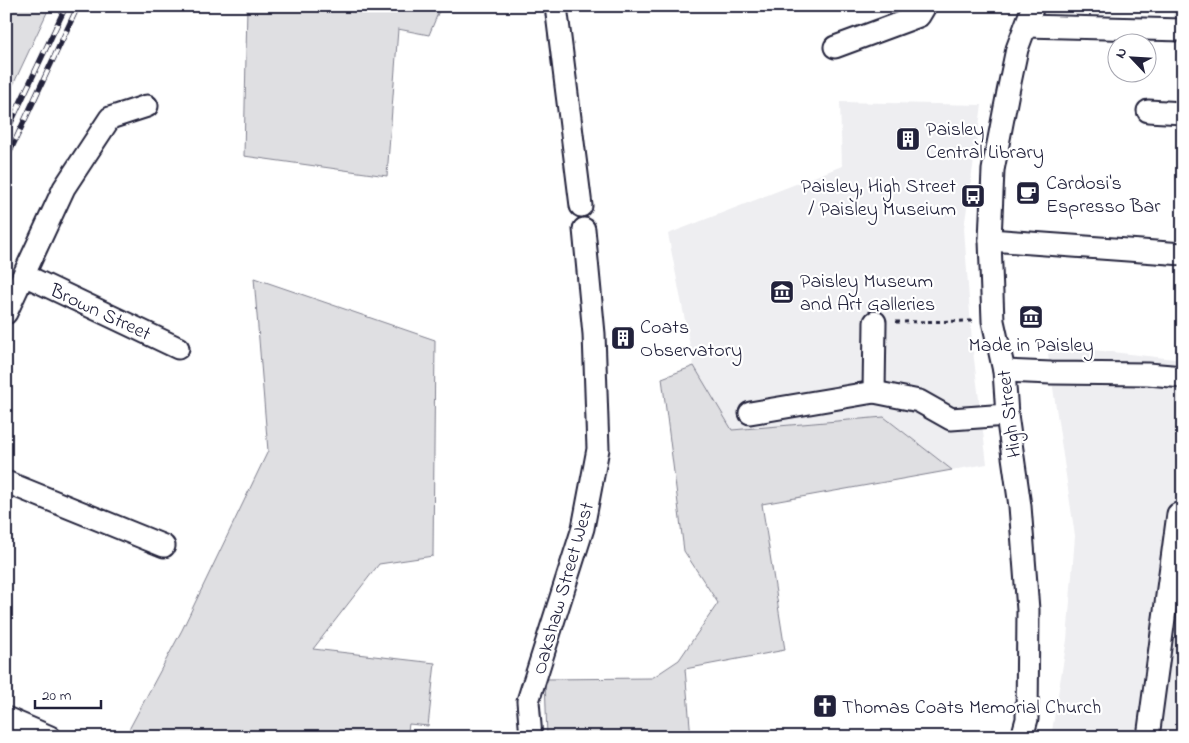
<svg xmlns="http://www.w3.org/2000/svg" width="1189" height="743" viewBox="0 0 1189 743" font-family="'Indie Flower',sans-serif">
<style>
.built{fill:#eeeef1}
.green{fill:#dfdfe2;stroke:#80808e}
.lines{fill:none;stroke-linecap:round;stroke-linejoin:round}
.minor-casing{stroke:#22223b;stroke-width:25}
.path{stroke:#22223b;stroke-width:3;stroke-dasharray:4 4;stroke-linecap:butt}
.minor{stroke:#fff;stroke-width:21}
.rail-casing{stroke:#22223b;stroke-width:5.5}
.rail{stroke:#fff;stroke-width:4;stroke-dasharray:11;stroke-linecap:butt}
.labels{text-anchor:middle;stroke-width:4.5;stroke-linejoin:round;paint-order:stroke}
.poi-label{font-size:20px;fill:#22223b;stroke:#fff;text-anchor:start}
.street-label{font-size:20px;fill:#22223b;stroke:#fff}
</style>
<rect width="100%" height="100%" fill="#fff"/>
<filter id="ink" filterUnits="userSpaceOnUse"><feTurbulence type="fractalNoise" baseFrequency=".02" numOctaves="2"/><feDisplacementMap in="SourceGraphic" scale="10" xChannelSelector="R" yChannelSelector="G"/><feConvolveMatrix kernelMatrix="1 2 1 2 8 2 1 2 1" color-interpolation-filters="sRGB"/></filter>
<g filter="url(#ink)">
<!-- built -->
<g class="built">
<path d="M 1174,6 L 1183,6 L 1183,41 L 1170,40 Z"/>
<path d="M 840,102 L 982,105 L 964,228 L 972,343 L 987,464 L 952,470 L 884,417 L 732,430 L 694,366 L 668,234 L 842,166 Z"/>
<path d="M 1067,347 L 1183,360 L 1183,737 L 1051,737 L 1067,640 L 1075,536 L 1048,354 Z"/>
</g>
<!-- green -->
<g class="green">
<path d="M 6,6 L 50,6 L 6,100 Z"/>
<path d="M 247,6 L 441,6 L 429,35 L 398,29 L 387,176 L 244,156 Z"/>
<path d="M 254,278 L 435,340 L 433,556 L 379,564 L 313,649 L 435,663 L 428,726 L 409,724 L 407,737 L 125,737 L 182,630 L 268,451 Z"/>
<path d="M 694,366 L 732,430 L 884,417 L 952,470 L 762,504 L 785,650 L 685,669 L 691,737 L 547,737 L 545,679 L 652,678 L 679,660 L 718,603 L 684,551 L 662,378 Z"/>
</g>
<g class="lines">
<defs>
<g id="minor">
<path d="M 556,6 L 581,206"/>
<path d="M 1026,26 L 1183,30"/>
<path d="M 835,47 L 919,16 L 925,6"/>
<path d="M 1148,111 L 1183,113"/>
<path d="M 990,240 L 1183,254"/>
<path d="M 24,275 L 178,348"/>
<path d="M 6,313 L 64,188 L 110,118 L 147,106"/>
<path d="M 1004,371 L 1051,373 L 1148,374 L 1183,377"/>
<path d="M 874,392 L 875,322"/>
<path d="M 750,413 L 874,392 L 919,401 L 951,419 L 1007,415"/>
<path d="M 6,482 L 164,546"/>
<path d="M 6,718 L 50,737"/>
<path d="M 531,737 L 528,701 L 583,528 L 598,449 L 594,334 L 584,229"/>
<path d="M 1022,737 L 1027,719 L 1028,610 L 1020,506 L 1007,415 L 1004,371 L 993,321 L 990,240 L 993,170 L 1008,92 L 1017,49 L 1033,6"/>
<path d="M 1148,737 L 1178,514"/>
</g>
</defs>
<!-- minor casing -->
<use href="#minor" class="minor-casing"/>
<!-- path -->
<path class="path" d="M 896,322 L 973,321"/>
<!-- minor -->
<use href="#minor" class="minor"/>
<defs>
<g id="rail">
<path d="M 6,133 L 66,6"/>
<path d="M 6,160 L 78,6"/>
</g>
</defs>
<!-- rail casing -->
<use href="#rail" class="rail-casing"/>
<!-- rail -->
<use href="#rail" class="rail"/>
</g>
</g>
<!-- icons -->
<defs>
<symbol id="building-square" viewBox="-11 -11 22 22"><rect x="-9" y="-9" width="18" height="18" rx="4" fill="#22223b" stroke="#fff"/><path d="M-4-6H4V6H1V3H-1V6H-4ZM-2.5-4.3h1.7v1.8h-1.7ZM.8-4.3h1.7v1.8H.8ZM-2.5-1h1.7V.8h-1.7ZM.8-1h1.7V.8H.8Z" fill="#fff"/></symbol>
<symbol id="cafe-square" viewBox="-11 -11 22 22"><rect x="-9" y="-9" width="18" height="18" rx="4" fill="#22223b" stroke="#fff"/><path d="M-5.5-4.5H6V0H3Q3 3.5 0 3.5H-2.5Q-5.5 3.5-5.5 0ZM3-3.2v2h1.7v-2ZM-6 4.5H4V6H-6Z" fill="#fff"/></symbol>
<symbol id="bus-square" viewBox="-11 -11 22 22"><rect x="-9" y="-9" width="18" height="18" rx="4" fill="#22223b" stroke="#fff"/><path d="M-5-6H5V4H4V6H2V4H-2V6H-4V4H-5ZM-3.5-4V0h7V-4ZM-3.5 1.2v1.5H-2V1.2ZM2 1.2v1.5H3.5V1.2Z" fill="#fff"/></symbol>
<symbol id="museum-square" viewBox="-11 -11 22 22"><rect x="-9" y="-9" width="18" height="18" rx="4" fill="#22223b" stroke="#fff"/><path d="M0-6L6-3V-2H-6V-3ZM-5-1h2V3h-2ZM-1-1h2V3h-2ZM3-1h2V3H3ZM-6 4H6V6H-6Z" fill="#fff"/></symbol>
<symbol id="church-square" viewBox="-11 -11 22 22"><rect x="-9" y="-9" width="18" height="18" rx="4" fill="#22223b" stroke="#fff"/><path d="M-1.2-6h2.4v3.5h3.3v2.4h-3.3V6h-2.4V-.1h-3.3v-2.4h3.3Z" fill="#fff"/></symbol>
</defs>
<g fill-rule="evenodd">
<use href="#building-square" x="894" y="125" width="28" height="28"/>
<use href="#cafe-square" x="1014" y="179" width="28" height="28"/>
<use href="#bus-square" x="959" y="182" width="28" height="28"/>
<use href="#museum-square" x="768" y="278" width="28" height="28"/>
<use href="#museum-square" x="1017" y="303" width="28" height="28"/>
<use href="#building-square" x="609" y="324" width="28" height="28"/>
<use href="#church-square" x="811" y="692" width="28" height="28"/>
</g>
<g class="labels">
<!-- poi labels -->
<g class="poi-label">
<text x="926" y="135">Paisley<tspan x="926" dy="23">Central Library</tspan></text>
<text x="1046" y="189">Cardosi's<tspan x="1046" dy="23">Espresso Bar</tspan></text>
<text x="956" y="192" text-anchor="end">Paisley, High Street<tspan x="956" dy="23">/ Paisley Museium</tspan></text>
<text x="800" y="287">Paisley Museum<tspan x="800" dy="23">and Art Galleries</tspan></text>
<text x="640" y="333">Coats<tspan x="640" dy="23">Observatory</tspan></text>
<text x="1031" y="351" text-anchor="middle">Made in Paisley</text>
<text x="842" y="713">Thomas Coats Memorial Church</text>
</g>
<!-- street labels -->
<g class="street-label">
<text transform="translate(101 311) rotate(25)" y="7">Brown Street</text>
<text transform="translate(1008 414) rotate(-97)" y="7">High Street</text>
<text transform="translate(562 588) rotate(-74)" y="7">Oakshaw Street West</text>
</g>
</g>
<!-- margin -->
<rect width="1189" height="743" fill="none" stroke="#fff" stroke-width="25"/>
<rect x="12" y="12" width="1164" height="718" fill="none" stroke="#22223b" stroke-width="2" filter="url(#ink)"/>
<!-- north arrow -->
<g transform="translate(1132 58) rotate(295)"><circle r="24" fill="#ffffff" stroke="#a7a7b1"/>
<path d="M0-4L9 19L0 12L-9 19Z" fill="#22223b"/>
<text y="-8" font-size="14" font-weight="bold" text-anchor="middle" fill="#22223b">N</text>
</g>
<!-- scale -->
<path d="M35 700v8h66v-8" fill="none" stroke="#22223b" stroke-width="2.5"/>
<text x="42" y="700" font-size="15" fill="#22223b" stroke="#ffffff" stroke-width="4" paint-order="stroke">20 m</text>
</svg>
